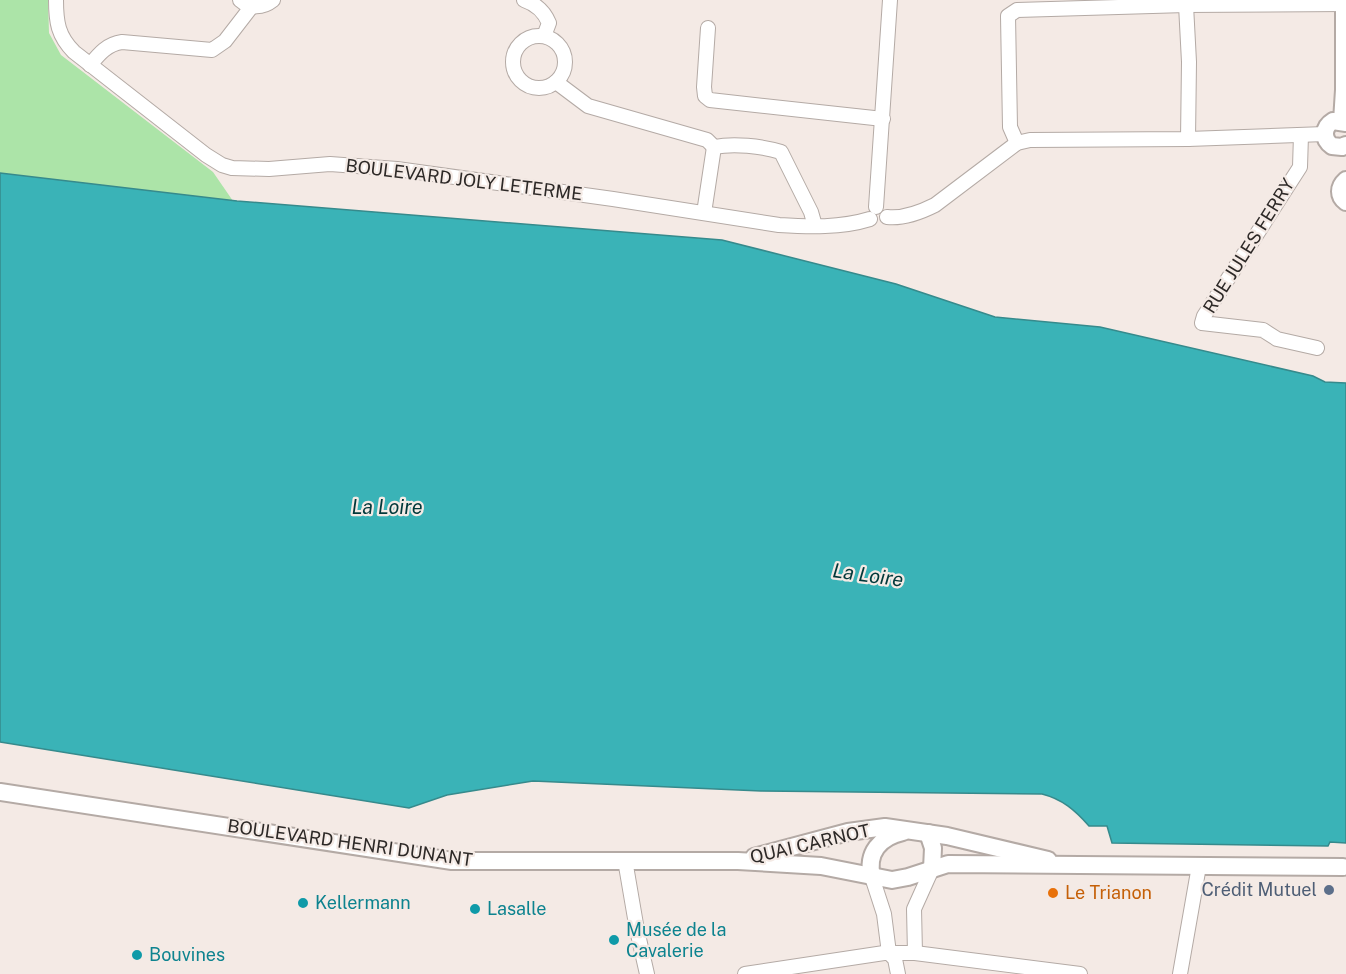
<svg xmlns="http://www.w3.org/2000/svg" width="1346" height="974" viewBox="0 0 1346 974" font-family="'Public Sans',sans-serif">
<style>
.green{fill:#ace4a8}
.water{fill:#3ab3b7;stroke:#368a8c;stroke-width:1.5}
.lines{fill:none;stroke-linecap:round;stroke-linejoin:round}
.minor-casing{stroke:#b4aaa5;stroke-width:16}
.major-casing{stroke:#b4aaa5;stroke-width:20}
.minor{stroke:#fff;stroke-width:14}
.major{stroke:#fff;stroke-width:16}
.service-dot{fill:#5c6f8a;stroke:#f4eae5;stroke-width:2}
.food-dot{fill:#e8710a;stroke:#f4eae5;stroke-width:2}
.culture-dot{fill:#0f9aa8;stroke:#f4eae5;stroke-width:2}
.labels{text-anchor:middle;stroke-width:4.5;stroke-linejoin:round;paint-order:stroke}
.street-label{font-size:18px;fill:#2d2927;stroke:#f4eae5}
.service-label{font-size:18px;fill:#4e5e75;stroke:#f4eae5;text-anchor:end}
.food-label{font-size:18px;fill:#c56008;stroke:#f4eae5;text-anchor:start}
.culture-label{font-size:18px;fill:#0d838f;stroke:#f4eae5;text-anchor:start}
.water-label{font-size:20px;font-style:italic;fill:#00383a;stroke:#f4eae5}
</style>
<rect width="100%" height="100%" fill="#f4eae5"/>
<!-- green -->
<path class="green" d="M 0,0 L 48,0 L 49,33 L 61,55 L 213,172 L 233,201 L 0,173 Z"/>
<!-- water -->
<path class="water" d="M 0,173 L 237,201 L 722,240 L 896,284 L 995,317 L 1100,327 L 1313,376 L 1325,382 L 1346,383 L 1346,843 L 1330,842 L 1328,846 L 1112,843 L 1107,826 L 1089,826 C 1075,810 1062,799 1042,794 L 761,791 L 533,781 L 447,795 L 409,808 L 0,742 Z"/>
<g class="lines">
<defs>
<g id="minor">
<path d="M 56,0 C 56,22 58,36 74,52 L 206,155 L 222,165 L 232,168 L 269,169 L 330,164 L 397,169 L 613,199 L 779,225 C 809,227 841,228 870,219"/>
<path d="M 240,0 C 250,9 263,8 273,0"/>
<path d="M 524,0 C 536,4 544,11 549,23 L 544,36"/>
<path d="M 1187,0 L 1186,5 L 1346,4"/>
<path d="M 708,28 L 704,87 L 705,96 L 710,100 L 883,119"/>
<circle cx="539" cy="62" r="26"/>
<path d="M 90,65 C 99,54 107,44 122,42 L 212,50 L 225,41 L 252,6"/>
<path d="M 556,82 L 588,106 L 707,140 L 714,147"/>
<path d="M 1301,135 L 1300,167 L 1204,316 L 1202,323 L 1263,330 L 1277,339 L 1317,348"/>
<path d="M 1017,143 L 1010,127 L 1008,16 L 1017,10 L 1186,5 L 1189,62 L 1188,139"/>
<path d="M 714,147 C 734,143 761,146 781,152 L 811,212 L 815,226"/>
<path d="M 876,207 L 890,0"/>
<path d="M 704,213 L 714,147"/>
<path d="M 887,217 C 903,219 921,212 935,205 L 1017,143 L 1030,140 L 1188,139 L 1325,134"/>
<path d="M 625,860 L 637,930 L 647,974"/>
<path d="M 872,877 L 884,914 L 889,953"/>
<path d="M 889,953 L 895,959 L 898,974"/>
<path d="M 915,953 L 914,909 L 932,869"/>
<path d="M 745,974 L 884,953 L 915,953 L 1080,974"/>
<path d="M 1180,974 L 1199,866"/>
</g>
<g id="major">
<path d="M 1342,121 L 1344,90 L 1344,0"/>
<path d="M 1346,123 L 1333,121 C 1323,127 1322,139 1332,146 L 1342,147 L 1346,145"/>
<path d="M 1346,180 C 1338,187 1338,196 1346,202"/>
<path d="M 0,792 L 452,861 L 738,861 L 821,866 L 892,880 L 908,877 L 948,864 L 1343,867"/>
<path d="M 928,833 L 933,848 L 932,869"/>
<path d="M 754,857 L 848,832 L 885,827 L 947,836 L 1048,860"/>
<path d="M 872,877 C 866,853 880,837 903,832"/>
</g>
</defs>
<!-- minor casing -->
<use href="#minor" class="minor-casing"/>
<!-- major casing -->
<use href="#major" class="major-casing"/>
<!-- minor -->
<use href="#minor" class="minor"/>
<!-- major -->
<use href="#major" class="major"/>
</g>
<!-- markers -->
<circle class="service-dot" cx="1329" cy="890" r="6"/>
<circle class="food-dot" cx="1053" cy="893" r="6"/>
<g class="culture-dot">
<circle cx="303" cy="903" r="6"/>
<circle cx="475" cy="909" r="6"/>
<circle cx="614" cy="940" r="6"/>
<circle cx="137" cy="955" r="6"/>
</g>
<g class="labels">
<!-- street labels -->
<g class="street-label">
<text transform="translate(464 180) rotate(7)" y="6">BOULEVARD JOLY LETERME</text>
<text transform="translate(1249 246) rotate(-58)" y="6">RUE JULES FERRY</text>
<text transform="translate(350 843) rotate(8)" y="6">BOULEVARD HENRI DUNANT</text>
<text transform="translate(810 844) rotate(-13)" y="6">QUAI CARNOT</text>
</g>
<!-- service labels -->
<g class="service-label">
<text x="1317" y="896">Crédit Mutuel</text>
</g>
<!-- food labels -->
<g class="food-label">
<text x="1065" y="899">Le Trianon</text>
</g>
<!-- culture labels -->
<g class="culture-label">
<text x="315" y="909">Kellermann</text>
<text x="487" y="915">Lasalle</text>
<text x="626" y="936">Musée de la<tspan x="626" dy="21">Cavalerie</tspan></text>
<text x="149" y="961">Bouvines</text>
</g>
<!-- water labels -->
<g class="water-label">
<text x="387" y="514">La Loire</text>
<text transform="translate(868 575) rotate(8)" y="7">La Loire</text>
</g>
</g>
</svg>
